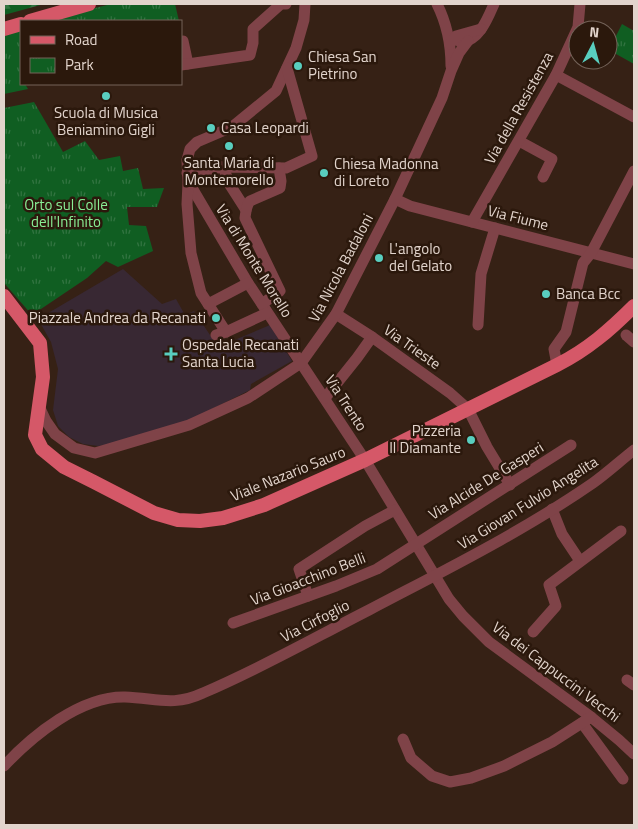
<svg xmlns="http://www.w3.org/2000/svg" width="638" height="829" viewBox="0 0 638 829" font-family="'Titillium Web',sans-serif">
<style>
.medical{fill:#382833}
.forest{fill:url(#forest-firs)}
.park{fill:url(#park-tufts)}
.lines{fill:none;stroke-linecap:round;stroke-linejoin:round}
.minor{stroke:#7f4348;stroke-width:11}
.major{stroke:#d55868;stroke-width:14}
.poi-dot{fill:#59cebf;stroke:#2b180c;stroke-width:2}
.labels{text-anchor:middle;stroke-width:5;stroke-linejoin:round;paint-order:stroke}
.poi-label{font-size:15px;fill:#e2d4cc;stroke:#2b180c;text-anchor:start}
.street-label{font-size:15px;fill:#e2d4cc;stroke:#2b180c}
.park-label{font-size:15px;fill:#89ee95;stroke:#2b180c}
</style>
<defs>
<pattern id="forest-firs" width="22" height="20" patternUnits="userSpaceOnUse" patternTransform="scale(1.25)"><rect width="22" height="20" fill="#105e22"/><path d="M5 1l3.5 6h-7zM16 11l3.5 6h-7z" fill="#327441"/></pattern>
<pattern id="park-tufts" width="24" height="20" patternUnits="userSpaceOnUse" patternTransform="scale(1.25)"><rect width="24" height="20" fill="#105e22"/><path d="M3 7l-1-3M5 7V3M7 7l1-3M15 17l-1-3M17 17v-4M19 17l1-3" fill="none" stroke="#327441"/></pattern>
</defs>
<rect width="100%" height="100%" fill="#362115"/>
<!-- medical -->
<path class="medical" d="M 123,269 L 162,304 L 176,299 L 185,315 L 194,311 L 218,347 L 270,325 L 292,361 L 251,384 L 250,390 L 186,422 L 109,445 L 98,446 L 83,444 L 69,437 L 58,426 L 53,410 L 58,369 L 51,342 L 38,319 Z"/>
<!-- forest -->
<path class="forest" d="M 4,4 L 44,4 L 4,15 Z"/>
<!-- park -->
<g class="park">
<path d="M 111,4 L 175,4 L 179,21 L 44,21 Z"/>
<path d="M 622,24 L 634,31 L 634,64 L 609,50 Z"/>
<path d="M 21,27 L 21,84 L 25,84 L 28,89 L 4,94 L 4,32 Z"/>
<path d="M 34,102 L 63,152 L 85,141 L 99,160 L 120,156 L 123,171 L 138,168 L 143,189 L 164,188 L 157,207 L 127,207 L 129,225 L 146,226 L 153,251 L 118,267 L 106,261 L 87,278 L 32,315 L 4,283 L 4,108 Z"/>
</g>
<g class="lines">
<!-- minor -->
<g class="minor">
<path d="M 305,4 L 304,20 L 296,48 L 276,91 L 232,127 L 197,142 L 190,149 L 187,160 L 188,181 L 248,283 L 365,460 L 449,599 L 463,616 L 489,642 L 591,717 L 619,740 L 634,754"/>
<path d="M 437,4 C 447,24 451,44 451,66"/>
<path d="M 183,41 L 188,64"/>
<path d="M 461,43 C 480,39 487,20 494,4"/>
<path d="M 450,44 L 456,36 L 481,29"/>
<path d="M 181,65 L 250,55 L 253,43 L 253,29 L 281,4 L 286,4"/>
<path d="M 556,75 L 634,117"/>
<path d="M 519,141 L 552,159 L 543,177"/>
<path d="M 223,167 L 230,185 L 246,210"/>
<path d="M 187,173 L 223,167 L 286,168 L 312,156 L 287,68"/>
<path d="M 188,183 L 187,204 L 191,253 L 201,293 L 226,332"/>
<path d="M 395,199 L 410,206 L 634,264"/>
<path d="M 472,222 L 556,75 L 578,27 L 580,4"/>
<path d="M 208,304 L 248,283"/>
<path d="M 262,304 L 280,291 L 245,218 C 246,211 246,206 250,201 L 280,188 L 281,181 L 279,168"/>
<path d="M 336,314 L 372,337 L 450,393 L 468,409 L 487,447 L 510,485"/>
<path d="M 478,325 L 481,274 L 495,228"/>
<path d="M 216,335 L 226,332 L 267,313"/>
<path d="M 626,335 L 634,342"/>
<path d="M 557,365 L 554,349 L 566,332 L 583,263 L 591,253 L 634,171"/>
<path d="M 325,398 L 357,358 L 372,337"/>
<path d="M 39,406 L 46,421 L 55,434 L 74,448 L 95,453 L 189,425 L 248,398 L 301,363 L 336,314 L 395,199 L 442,98 L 451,71 L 459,53 L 468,41"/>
<path d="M 552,509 L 562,534 L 580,561"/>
<path d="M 308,596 L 299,569 L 365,526 L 395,510"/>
<path d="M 233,623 L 336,586 L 377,569 L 571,445"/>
<path d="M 533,632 L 556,606 L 549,585 L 621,531"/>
<path d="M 627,680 L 634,685"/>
<path d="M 582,723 L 623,779"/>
<path d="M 403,739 L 411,758 L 432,776 L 450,782 L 471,778 L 504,766 L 552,742 L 591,717"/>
<path d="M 4,766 C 33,735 81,696 125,697 C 156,698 173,707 203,693 C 260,669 314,638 369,610 C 445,570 522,532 593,483 C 607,473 620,461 634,450"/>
</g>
<!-- major -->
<g class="major">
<path d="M 30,21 L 89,4"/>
<path d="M 4,29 L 21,24"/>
<path d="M 4,296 L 40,343 L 43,377 L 35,435 L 42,449 L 64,467 L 94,482 L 154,513 L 178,520 L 200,521 L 223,518 L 264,505 L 365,460 L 557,365 C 587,350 610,330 634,306"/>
</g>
</g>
<!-- markers -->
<g class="poi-dot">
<circle cx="298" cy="66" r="5"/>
<circle cx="106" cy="96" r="5"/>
<circle cx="211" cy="128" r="5"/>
<circle cx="229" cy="146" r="5"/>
<circle cx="324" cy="173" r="5"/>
<circle cx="379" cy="258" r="5"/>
<circle cx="546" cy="294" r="5"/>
<circle cx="216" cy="318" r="5"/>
<path d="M168.5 346.5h5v5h5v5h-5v5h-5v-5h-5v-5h5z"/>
<circle cx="471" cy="440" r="5"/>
</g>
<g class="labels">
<!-- poi labels -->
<g class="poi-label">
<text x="308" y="62">Chiesa San<tspan x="308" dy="17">Pietrino</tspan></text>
<text x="106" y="118" text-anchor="middle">Scuola di Musica<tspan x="106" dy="17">Beniamino Gigli</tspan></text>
<text x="221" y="133">Casa Leopardi</text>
<text x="229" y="168" text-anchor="middle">Santa Maria di<tspan x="229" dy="17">Montemorello</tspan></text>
<text x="334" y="169">Chiesa Madonna<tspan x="334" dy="17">di Loreto</tspan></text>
<text x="389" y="254">L'angolo<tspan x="389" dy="17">del Gelato</tspan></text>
<text x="556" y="299">Banca Bcc</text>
<text x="206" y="323" text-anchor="end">Piazzale Andrea da Recanati</text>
<text x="182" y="350">Ospedale Recanati<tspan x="182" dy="17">Santa Lucia</tspan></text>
<text x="461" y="436" text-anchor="end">Pizzeria<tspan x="461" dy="17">Il Diamante</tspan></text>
</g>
<!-- street labels -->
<g class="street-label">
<text transform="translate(519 108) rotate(-61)" y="5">Via della Resistenza</text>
<text transform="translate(518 218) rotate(14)" y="5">Via Fiume</text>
<text transform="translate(254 261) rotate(58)" y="5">Via di Monte Morello</text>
<text transform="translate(341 268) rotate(-62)" y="5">Via Nicola Badaloni</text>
<text transform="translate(412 347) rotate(35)" y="5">Via Trieste</text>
<text transform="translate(346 403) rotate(57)" y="5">Via Trento</text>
<text transform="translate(288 474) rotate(-22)" y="5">Viale Nazario Sauro</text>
<text transform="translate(486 481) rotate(-32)" y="5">Via Alcide De Gasperi</text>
<text transform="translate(528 503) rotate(-32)" y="5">Via Giovan Fulvio Angelita</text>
<text transform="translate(308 579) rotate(-21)" y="5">Via Gioacchino Belli</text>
<text transform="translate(315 621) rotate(-27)" y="5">Via Cirfoglio</text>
<text transform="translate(556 672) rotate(37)" y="5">Via dei Cappuccini Vecchi</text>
</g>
<!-- park labels -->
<g class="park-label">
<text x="66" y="210">Orto sul Colle<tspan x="66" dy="17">dell'Infinito</tspan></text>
</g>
</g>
<!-- border -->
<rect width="638" height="829" fill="none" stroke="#e2d4cc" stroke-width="10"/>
<!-- legend -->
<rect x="20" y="20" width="162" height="65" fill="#2b180c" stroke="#746359"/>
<rect x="30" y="36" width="25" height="8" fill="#d55868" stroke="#746359"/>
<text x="65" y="45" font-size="15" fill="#e2d4cc">Road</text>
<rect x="30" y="58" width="25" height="15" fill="url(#park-tufts)" stroke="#746359"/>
<text x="65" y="70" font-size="15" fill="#e2d4cc">Park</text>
<!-- north arrow -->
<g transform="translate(593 45) rotate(6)"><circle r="24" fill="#2b180c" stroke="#746359"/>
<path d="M0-4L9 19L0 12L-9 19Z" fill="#59cebf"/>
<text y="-8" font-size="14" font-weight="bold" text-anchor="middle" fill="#e2d4cc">N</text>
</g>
</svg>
